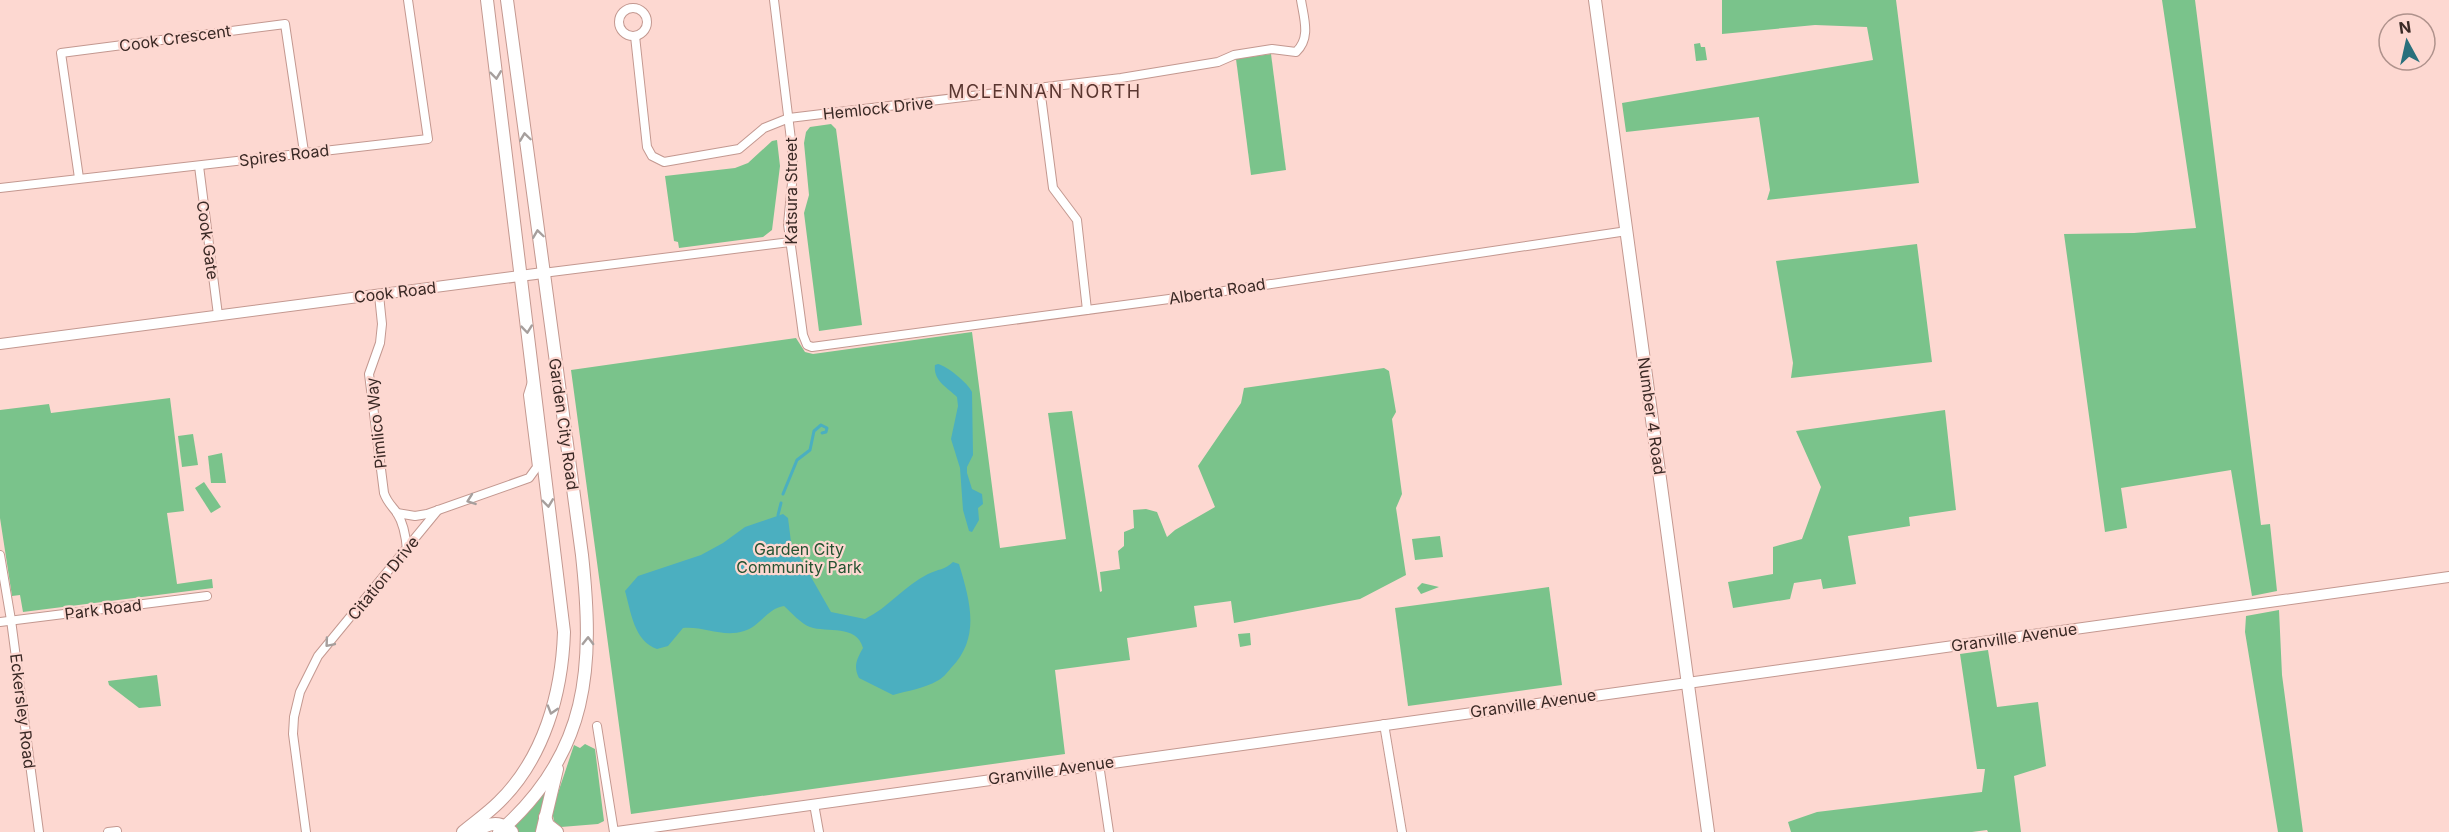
<svg xmlns="http://www.w3.org/2000/svg" width="2449" height="832" viewBox="0 0 2449 832" font-family="Inter,sans-serif">
<style>
.green{fill:#7ac38b}
.water{fill:#4bafc0}
.lines{fill:none;stroke-linecap:round;stroke-linejoin:round}
.stream{stroke:#4bafc0;stroke-width:3}
.minor-casing{stroke:#c39890;stroke-width:10}
.tertiary-casing{stroke:#c39890;stroke-width:12}
.secondary-casing{stroke:#c39890;stroke-width:14}
.minor{stroke:#fff;stroke-width:8}
.tertiary{stroke:#fff;stroke-width:10}
.secondary{stroke:#fff;stroke-width:12}
.oneway{stroke:#a69f9d}
.labels{text-anchor:middle;stroke-width:4.5;stroke-linejoin:round;paint-order:stroke}
.street-label{font-size:16px;fill:#3a2925;stroke:#fdd8d1}
.park-label{font-size:16px;fill:#255332;stroke:#fdd8d1}
.neighbourhood-label{font-size:18px;letter-spacing:1.5px;fill:#5a3630;stroke:#fdd8d1}
</style>
<rect width="100%" height="100%" fill="#fdd8d1"/>
<!-- green -->
<g class="green">
<path d="M 1722,0 L 1896,0 L 1919,183 L 1767,200 L 1770,190 L 1759,117 L 1626,132 L 1622,103 L 1873,60 L 1867,27 L 1815,25 L 1722,34 Z"/>
<path d="M 2162,0 L 2195,0 L 2261,525 L 2270,524 L 2277,591 L 2252,596 L 2231,470 L 2121,488 L 2127,528 L 2105,532 L 2064,234 L 2134,233 L 2196,228 Z"/>
<path d="M 1700,43 L 1701,47 L 1705,47 L 1707,60 L 1696,61 L 1694,44 Z"/>
<path d="M 1271,54 L 1286,170 L 1251,175 L 1236,59 Z"/>
<path d="M 831,124 L 836,129 L 862,325 L 819,331 L 804,213 L 809,195 L 804,143 L 806,132 L 810,127 Z"/>
<path d="M 777,140 L 780,166 L 772,230 L 763,237 L 679,248 L 678,242 L 674,241 L 665,176 L 735,168 L 748,163 L 772,141 Z"/>
<path d="M 1917,244 L 1932,362 L 1791,378 L 1793,363 L 1776,261 Z"/>
<path d="M 972,332 L 1000,548 L 1066,539 L 1048,413 L 1072,411 L 1100,592 L 1102,591 L 1100,572 L 1120,569 L 1118,551 L 1124,546 L 1124,532 L 1134,528 L 1133,510 L 1146,509 L 1157,512 L 1167,537 L 1175,530 L 1215,507 L 1198,466 L 1241,403 L 1244,388 L 1384,368 L 1389,371 L 1396,412 L 1392,419 L 1402,494 L 1396,508 L 1406,575 L 1360,599 L 1234,623 L 1231,601 L 1194,606 L 1197,627 L 1127,638 L 1130,660 L 1055,670 L 1065,754 L 631,814 L 571,370 L 796,338 L 805,352 L 813,354 Z"/>
<path d="M 170,398 L 184,511 L 167,513 L 177,584 L 212,579 L 213,588 L 23,612 L 20,595 L 12,596 L 0,518 L 0,410 L 49,404 L 51,413 Z"/>
<path d="M 1945,410 L 1956,510 L 1909,517 L 1910,526 L 1848,536 L 1856,584 L 1823,589 L 1821,579 L 1794,583 L 1790,599 L 1733,608 L 1728,582 L 1773,574 L 1773,547 L 1802,539 L 1821,487 L 1796,431 Z"/>
<path d="M 193,434 L 198,465 L 182,467 L 178,436 Z"/>
<path d="M 222,453 L 226,483 L 211,483 L 208,456 Z"/>
<path d="M 204,482 L 221,507 L 211,513 L 195,488 Z"/>
<path d="M 1440,536 L 1443,557 L 1415,560 L 1412,539 Z"/>
<path d="M 1422,583 L 1439,587 L 1421,594 L 1417,588 Z"/>
<path d="M 1549,587 L 1562,685 L 1408,706 L 1395,608 Z"/>
<path d="M 2279,610 L 2282,675 L 2303,832 L 2278,832 L 2245,632 L 2246,616 Z"/>
<path d="M 1250,633 L 1251,645 L 1240,647 L 1238,634 Z"/>
<path d="M 1988,650 L 1997,707 L 2038,702 L 2046,766 L 2014,776 L 2021,832 L 1988,832 L 1987,830 L 1972,832 L 1791,832 L 1788,822 L 1817,812 L 1982,792 L 1985,769 L 1977,769 L 1960,654 Z"/>
<path d="M 157,675 L 161,706 L 139,708 L 109,685 L 108,681 Z"/>
<path d="M 585,744 L 595,749 L 604,821 L 598,824 L 561,827 L 554,821 L 552,811 L 574,745 L 580,748 Z"/>
<path d="M 546,791 L 539,832 L 518,832 L 514,827 Z"/>
</g>
<!-- water -->
<g class="water">
<path d="M 938,364 C 947,366 968,383 972,392 L 973,455 L 967,467 L 967,473 L 972,489 L 982,494 L 983,504 L 978,508 L 979,520 L 972,532 L 969,531 L 963,510 L 960,468 L 951,439 L 958,406 L 957,397 C 947,387 933,381 935,365 Z"/>
<path d="M 783,514 L 788,518 L 791,542 L 831,612 L 865,619 C 888,608 905,585 928,574 C 938,569 945,570 953,562 L 959,564 C 970,601 981,637 951,668 C 947,673 942,679 937,681 C 925,688 907,691 893,695 L 859,678 C 853,666 857,659 863,648 C 857,624 827,633 810,627 C 801,624 791,612 784,606 C 768,608 760,626 744,631 C 723,638 704,626 683,628 L 668,646 L 657,649 C 634,641 631,612 625,591 L 638,576 L 701,555 L 723,543 L 745,527 Z"/>
</g>
<g class="lines">
<!-- stream -->
<g class="stream">
<path d="M 783,494 L 797,460 L 810,450 L 814,431 L 821,425 L 827,428 L 826,432 L 822,433"/>
<path d="M 778,515 L 781,503"/>
</g>
<defs>
<g id="minor">
<path d="M 774,0 L 792,148 L 793,173 L 788,224 L 803,335 L 807,345 L 812,347 L 1184,297 L 1627,231"/>
<circle cx="633" cy="22" r="14"/>
<path d="M 635,36 L 647,147 L 652,156 L 664,162 L 739,149 L 764,128 L 789,118 L 1121,78 L 1218,62 L 1234,55 L 1272,49 L 1296,52 C 1311,38 1304,19 1301,0"/>
<path d="M 1040,88 L 1053,188 L 1077,220 L 1087,310"/>
<path d="M 199,166 L 218,315"/>
<path d="M 79,178 L 61,53 L 285,24 L 304,152"/>
<path d="M 0,188 L 428,139 L 408,0"/>
<path d="M 543,273 L 790,242"/>
<path d="M 379,295 L 382,324 L 380,343 L 369,374 L 384,493 C 387,502 392,506 397,513 C 404,524 406,537 407,550"/>
<path d="M 397,513 L 415,516 L 427,514 L 529,478 L 537,467 L 528,395 L 532,382"/>
<path d="M 0,555 L 11,620 L 39,832"/>
<path d="M 0,622 L 207,596"/>
<path d="M 1384,724 L 1402,832"/>
<path d="M 597,726 L 614,832"/>
<path d="M 1099,764 L 1109,832"/>
<path d="M 814,804 L 819,832"/>
<path d="M 108,832 L 117,831"/>
<path d="M 306,832 L 293,734 L 294,717 L 300,692 L 318,656 L 438,510"/>
</g>
<g id="tertiary">
<path d="M 0,344 L 543,273"/>
<path d="M 617,832 L 2449,577"/>
</g>
<g id="secondary">
<path d="M 1595,0 L 1708,832"/>
<path d="M 545,817 L 548,825 L 557,832"/>
<path d="M 463,832 C 475,822 488,813 499,802 C 544,758 562,693 564,632 L 487,0"/>
<path d="M 476,832 C 489,822 500,820 512,832"/>
<path d="M 499,832 C 590,753 594,666 582,555 L 507,0"/>
<path d="M 542,832 L 557,769"/>
</g>
</defs>
<!-- minor casing -->
<use href="#minor" class="minor-casing"/>
<!-- tertiary casing -->
<use href="#tertiary" class="tertiary-casing"/>
<!-- secondary casing -->
<use href="#secondary" class="secondary-casing"/>
<!-- minor -->
<use href="#minor" class="minor"/>
<!-- tertiary -->
<use href="#tertiary" class="tertiary"/>
<!-- secondary -->
<use href="#secondary" class="secondary"/>
</g>
<!-- one-way arrows -->
<defs><path id="oneway-chevron" d="M-2-3.5L2.5 0L-2 3.5" fill="none" stroke-width="1.6" stroke-linecap="round" stroke-linejoin="round" transform="scale(1.5)"/></defs>
<g class="oneway">
<use href="#oneway-chevron" transform="translate(496 75) rotate(83)"/>
<use href="#oneway-chevron" transform="translate(525 137) rotate(-98)"/>
<use href="#oneway-chevron" transform="translate(538 234) rotate(-98)"/>
<use href="#oneway-chevron" transform="translate(527 329) rotate(84)"/>
<use href="#oneway-chevron" transform="translate(471 500) rotate(160)"/>
<use href="#oneway-chevron" transform="translate(548 503) rotate(83)"/>
<use href="#oneway-chevron" transform="translate(588 641) rotate(-89)"/>
<use href="#oneway-chevron" transform="translate(329 643) rotate(130)"/>
<use href="#oneway-chevron" transform="translate(552 710) rotate(107)"/>
</g>
<g class="labels">
<!-- street labels -->
<g class="street-label">
<text transform="translate(175 38) rotate(-8)" y="6">Cook Crescent</text>
<text transform="translate(878 108) rotate(-6)" y="6">Hemlock Drive</text>
<text transform="translate(284 155) rotate(-7)" y="6">Spires Road</text>
<text transform="translate(791 191) rotate(-90)" y="6">Katsura Street</text>
<text transform="translate(208 240) rotate(82)" y="6">Cook Gate</text>
<text transform="translate(1217 291) rotate(-9)" y="6">Alberta Road</text>
<text transform="translate(395 292) rotate(-7)" y="6">Cook Road</text>
<text transform="translate(1652 416) rotate(82)" y="6">Number 4 Road</text>
<text transform="translate(376 423) rotate(-96)" y="6">Pimlico Way</text>
<text transform="translate(564 424) rotate(82)" y="6">Garden City Road</text>
<text transform="translate(383 578) rotate(-51)" y="6">Citation Drive</text>
<text transform="translate(103 609) rotate(-7)" y="6">Park Road</text>
<text transform="translate(2014 637) rotate(-8)" y="6">Granville Avenue</text>
<text transform="translate(1533 703) rotate(-8)" y="6">Granville Avenue</text>
<text transform="translate(23 711) rotate(83)" y="6">Eckersley Road</text>
<text transform="translate(1051 770) rotate(-8)" y="6">Granville Avenue</text>
</g>
<!-- park labels -->
<g class="park-label">
<text x="799" y="555">Garden City<tspan x="799" dy="18">Community Park</tspan></text>
</g>
<!-- neighbourhood labels -->
<g class="neighbourhood-label">
<text x="1045" y="98">MCLENNAN NORTH</text>
</g>
</g>
<!-- north arrow -->
<g transform="translate(2407 42) rotate(352)"><circle r="28" fill="#fdd8d1" stroke="#af928c" stroke-width="1.5"/>
<path d="M0-4.5L10 22L0 15L-10 22Z" fill="#29707c"/>
<text y="-9" font-size="16" font-weight="bold" text-anchor="middle" fill="#3a2925">N</text>
</g>
</svg>
